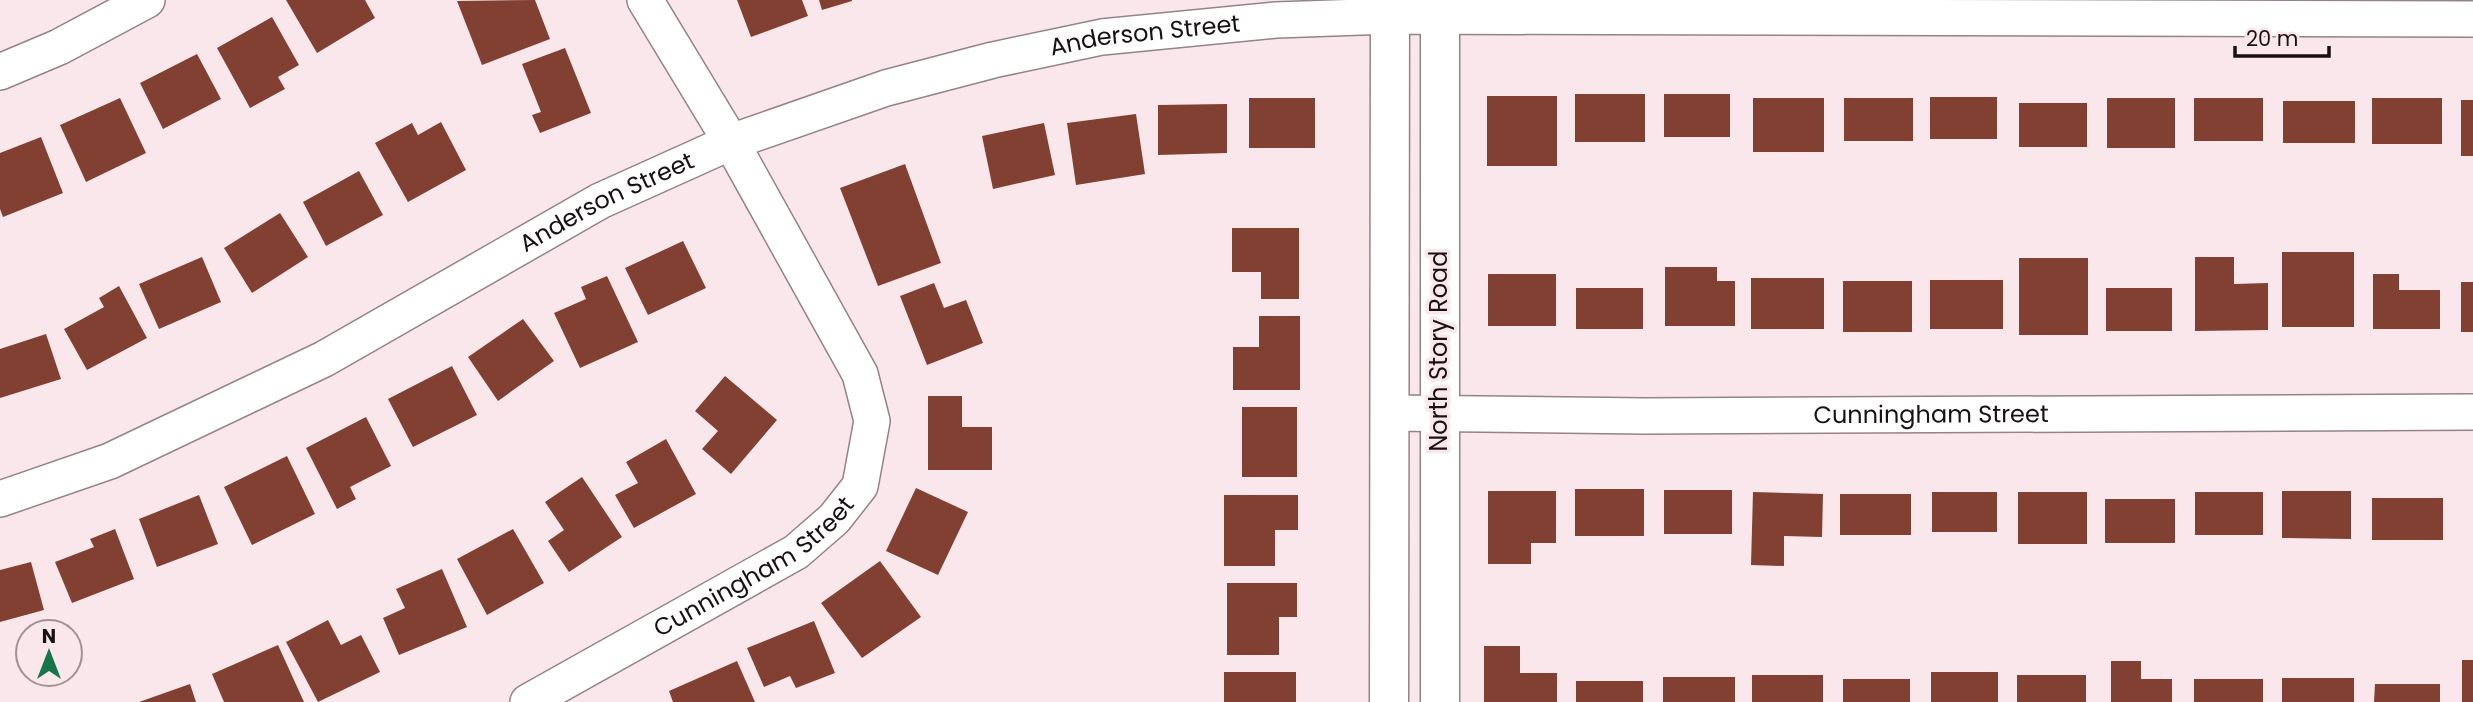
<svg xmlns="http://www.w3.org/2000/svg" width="2473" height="702" viewBox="0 0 2473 702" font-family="Poppins,sans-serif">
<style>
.building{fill:#824032}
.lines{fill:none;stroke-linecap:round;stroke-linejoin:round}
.street-casing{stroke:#948387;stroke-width:38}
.secondary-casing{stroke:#948387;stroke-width:41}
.street{stroke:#fff;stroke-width:35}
.secondary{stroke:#fff;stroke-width:38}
.labels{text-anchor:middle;stroke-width:7;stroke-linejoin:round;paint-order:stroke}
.street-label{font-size:24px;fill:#171112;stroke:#f9e7eb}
</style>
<rect width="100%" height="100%" fill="#f9e7eb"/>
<!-- building -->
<g class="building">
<path d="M 286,0 L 365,0 L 375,18 L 317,53 Z"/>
<path d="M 535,0 L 550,39 L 482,65 L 457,1 Z"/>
<path d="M 737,0 L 802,0 L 808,16 L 751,37 Z"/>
<path d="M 819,0 L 852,0 L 852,1 L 822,10 Z"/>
<path d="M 272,17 L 299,65 L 278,77 L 285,89 L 250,108 L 217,48 Z"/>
<path d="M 565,48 L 591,113 L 540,133 L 532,115 L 541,112 L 522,64 Z"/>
<path d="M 197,54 L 221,99 L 163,129 L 140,83 Z"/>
<rect x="1575" y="94" width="70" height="48"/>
<rect x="1664" y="94" width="66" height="43"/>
<rect x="1487" y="96" width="70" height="70"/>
<rect x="1930" y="97" width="67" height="42"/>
<path d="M 120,98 L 146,153 L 86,182 L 60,125 Z"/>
<rect x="1249" y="98" width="66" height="50"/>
<rect x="1753" y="98" width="71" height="54"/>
<rect x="1844" y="98" width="69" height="43"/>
<rect x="2107" y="98" width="68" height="50"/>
<rect x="2194" y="98" width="69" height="43"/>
<rect x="2372" y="98" width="70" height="46"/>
<rect x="2461" y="100" width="12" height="56"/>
<rect x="2283" y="101" width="72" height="42"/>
<rect x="2019" y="103" width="68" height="44"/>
<path d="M 1227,104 L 1227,153 L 1158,155 L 1158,105 Z"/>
<path d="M 1136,114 L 1145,174 L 1076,185 L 1067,123 Z"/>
<path d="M 441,122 L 466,170 L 408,202 L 375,143 L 412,123 L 418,135 Z"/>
<path d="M 1044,123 L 1055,175 L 993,189 L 982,136 Z"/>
<path d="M 41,137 L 63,193 L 3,217 L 0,209 L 0,153 Z"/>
<path d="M 905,164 L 941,263 L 878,286 L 840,188 Z"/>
<path d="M 359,171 L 383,215 L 326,246 L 303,202 Z"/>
<path d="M 280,213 L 308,257 L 252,293 L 224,248 Z"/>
<path d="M 1232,228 L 1299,228 L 1299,299 L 1261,299 L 1261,272 L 1232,272 Z"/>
<path d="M 683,241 L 706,288 L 648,315 L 625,268 Z"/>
<rect x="2282" y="252" width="72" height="75"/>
<path d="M 202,257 L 221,302 L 159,329 L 139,284 Z"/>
<path d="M 2195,257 L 2234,257 L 2234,284 L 2268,283 L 2268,330 L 2195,331 Z"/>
<rect x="2019" y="258" width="69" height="77"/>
<path d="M 1665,267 L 1717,267 L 1717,281 L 1735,281 L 1735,326 L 1665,326 Z"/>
<rect x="1488" y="274" width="68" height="52"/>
<path d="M 2373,274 L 2399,274 L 2399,290 L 2440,290 L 2440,329 L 2373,329 Z"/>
<path d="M 607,276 L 638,342 L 580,368 L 554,313 L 586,299 L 581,287 Z"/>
<rect x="1751" y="278" width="73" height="51"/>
<rect x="1930" y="280" width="73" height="49"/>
<rect x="1843" y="281" width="69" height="51"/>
<rect x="2461" y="282" width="12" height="50"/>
<path d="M 934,283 L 944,308 L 966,300 L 983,343 L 927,365 L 900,296 Z"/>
<path d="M 119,286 L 147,338 L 87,370 L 64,329 L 104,307 L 99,298 Z"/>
<rect x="1576" y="288" width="67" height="41"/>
<rect x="2106" y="288" width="66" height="43"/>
<path d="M 1259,316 L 1300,316 L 1300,390 L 1233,390 L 1233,347 L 1259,347 Z"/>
<path d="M 523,319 L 554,361 L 498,401 L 468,357 Z"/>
<path d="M 46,334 L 61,379 L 0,398 L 0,349 Z"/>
<path d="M 452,366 L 477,415 L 413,447 L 388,399 Z"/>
<path d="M 725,376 L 777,420 L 731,474 L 702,449 L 718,431 L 695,411 Z"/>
<path d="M 928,396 L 962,396 L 962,427 L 992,427 L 992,470 L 928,470 Z"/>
<rect x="1242" y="407" width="55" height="70"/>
<path d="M 366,417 L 391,466 L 350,487 L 356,499 L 337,509 L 306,448 Z"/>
<path d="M 666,439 L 696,494 L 634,528 L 615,495 L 638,483 L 626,462 Z"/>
<path d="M 287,456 L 315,514 L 252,545 L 224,487 Z"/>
<path d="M 582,477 L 622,537 L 569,572 L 548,541 L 564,530 L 545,502 Z"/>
<path d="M 916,488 L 968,512 L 938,575 L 886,551 Z"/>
<rect x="1575" y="489" width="69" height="47"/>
<rect x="1664" y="490" width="68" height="44"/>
<path d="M 1488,491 L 1556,491 L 1556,543 L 1531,543 L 1531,564 L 1488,564 Z"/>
<path d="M 2282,491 L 2351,491 L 2351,539 L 2282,538 Z"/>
<path d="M 1753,492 L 1823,494 L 1822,537 L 1784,536 L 1784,566 L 1751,565 Z"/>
<rect x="1932" y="492" width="65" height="40"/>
<rect x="2018" y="492" width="69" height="52"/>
<rect x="2195" y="492" width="68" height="43"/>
<rect x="1840" y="494" width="71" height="41"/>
<path d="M 199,495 L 218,544 L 157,567 L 139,519 Z"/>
<path d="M 1224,495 L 1298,495 L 1298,530 L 1275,530 L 1275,566 L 1224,566 Z"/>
<rect x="2372" y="498" width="71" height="42"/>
<rect x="2105" y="499" width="70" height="44"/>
<path d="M 115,529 L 134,579 L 72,603 L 55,562 L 94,547 L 90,539 Z"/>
<path d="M 513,529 L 544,583 L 487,615 L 457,559 Z"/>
<path d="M 880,561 L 921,617 L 862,658 L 821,603 Z"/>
<path d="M 31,562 L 44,610 L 0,622 L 0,570 Z"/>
<path d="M 442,569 L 467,627 L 399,655 L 383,618 L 405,608 L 396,589 Z"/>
<path d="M 1227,583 L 1297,583 L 1297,617 L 1279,617 L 1279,655 L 1227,655 Z"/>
<path d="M 328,620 L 341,645 L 361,635 L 380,672 L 318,702 L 286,642 Z"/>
<path d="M 814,621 L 835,673 L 796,688 L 790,676 L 764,687 L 747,648 Z"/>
<path d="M 278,645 L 304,702 L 224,702 L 212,674 Z"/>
<path d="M 1484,646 L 1520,646 L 1520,673 L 1557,673 L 1557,702 L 1484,702 Z"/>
<rect x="2462" y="660" width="11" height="42"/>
<path d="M 737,661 L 755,702 L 673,702 L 669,691 Z"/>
<path d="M 2111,661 L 2141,661 L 2141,679 L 2172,679 L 2172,702 L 2111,702 Z"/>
<rect x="1224" y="672" width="72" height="30"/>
<rect x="1931" y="672" width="67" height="30"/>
<rect x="1752" y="675" width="71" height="27"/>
<rect x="2017" y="675" width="69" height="27"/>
<rect x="1663" y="677" width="72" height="25"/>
<rect x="2282" y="678" width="72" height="24"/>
<rect x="1843" y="679" width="67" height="23"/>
<rect x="2194" y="679" width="69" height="23"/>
<rect x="1576" y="681" width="67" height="21"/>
<path d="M 190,684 L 196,702 L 139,702 Z"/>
<path d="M 2375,684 L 2440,684 L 2440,702 L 2374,702 Z"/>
</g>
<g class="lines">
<defs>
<g id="street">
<path d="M 0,72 L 59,47 L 147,0"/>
<path id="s1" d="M 1389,413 L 1645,416 L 2473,412"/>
<path id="s2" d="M 0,499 L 110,461 L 324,359 L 600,201 L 731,142 L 886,88 L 993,60 L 1102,37 L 1276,20 L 1390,16 L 2473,19"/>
<path id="s3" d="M 528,702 L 796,552 L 834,519 L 860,486 L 872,421 L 860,374 L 731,142 L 645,0"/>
</g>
<g id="secondary">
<path d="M 1440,0 L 1440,702"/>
<path d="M 1389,702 L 1390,0"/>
</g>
</defs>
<!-- street casing -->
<use href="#street" class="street-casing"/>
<!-- secondary casing -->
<use href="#secondary" class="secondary-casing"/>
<!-- street -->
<use href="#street" class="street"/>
<!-- secondary -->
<use href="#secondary" class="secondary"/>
</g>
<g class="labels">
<!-- street labels -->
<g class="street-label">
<text dy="8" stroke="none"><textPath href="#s2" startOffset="1244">Anderson Street</textPath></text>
<text dy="8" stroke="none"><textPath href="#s2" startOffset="677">Anderson Street</textPath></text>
<text transform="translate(1439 351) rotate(-90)" y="8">North Story Road</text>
<text dy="8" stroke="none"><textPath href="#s1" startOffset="542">Cunningham Street</textPath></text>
<text dy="8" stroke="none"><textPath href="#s3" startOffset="264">Cunningham Street</textPath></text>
</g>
</g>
<!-- north arrow -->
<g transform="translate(49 653)"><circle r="33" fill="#f9e7eb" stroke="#9f9194" stroke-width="2"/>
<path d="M0-5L12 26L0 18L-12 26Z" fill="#17754b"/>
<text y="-10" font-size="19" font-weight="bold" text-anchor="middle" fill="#171112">N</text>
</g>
<!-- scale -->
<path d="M2235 46v10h94v-10" fill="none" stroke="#171112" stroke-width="3.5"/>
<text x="2246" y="46" font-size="21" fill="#171112" stroke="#f9e7eb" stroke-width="5" paint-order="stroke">20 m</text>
</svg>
